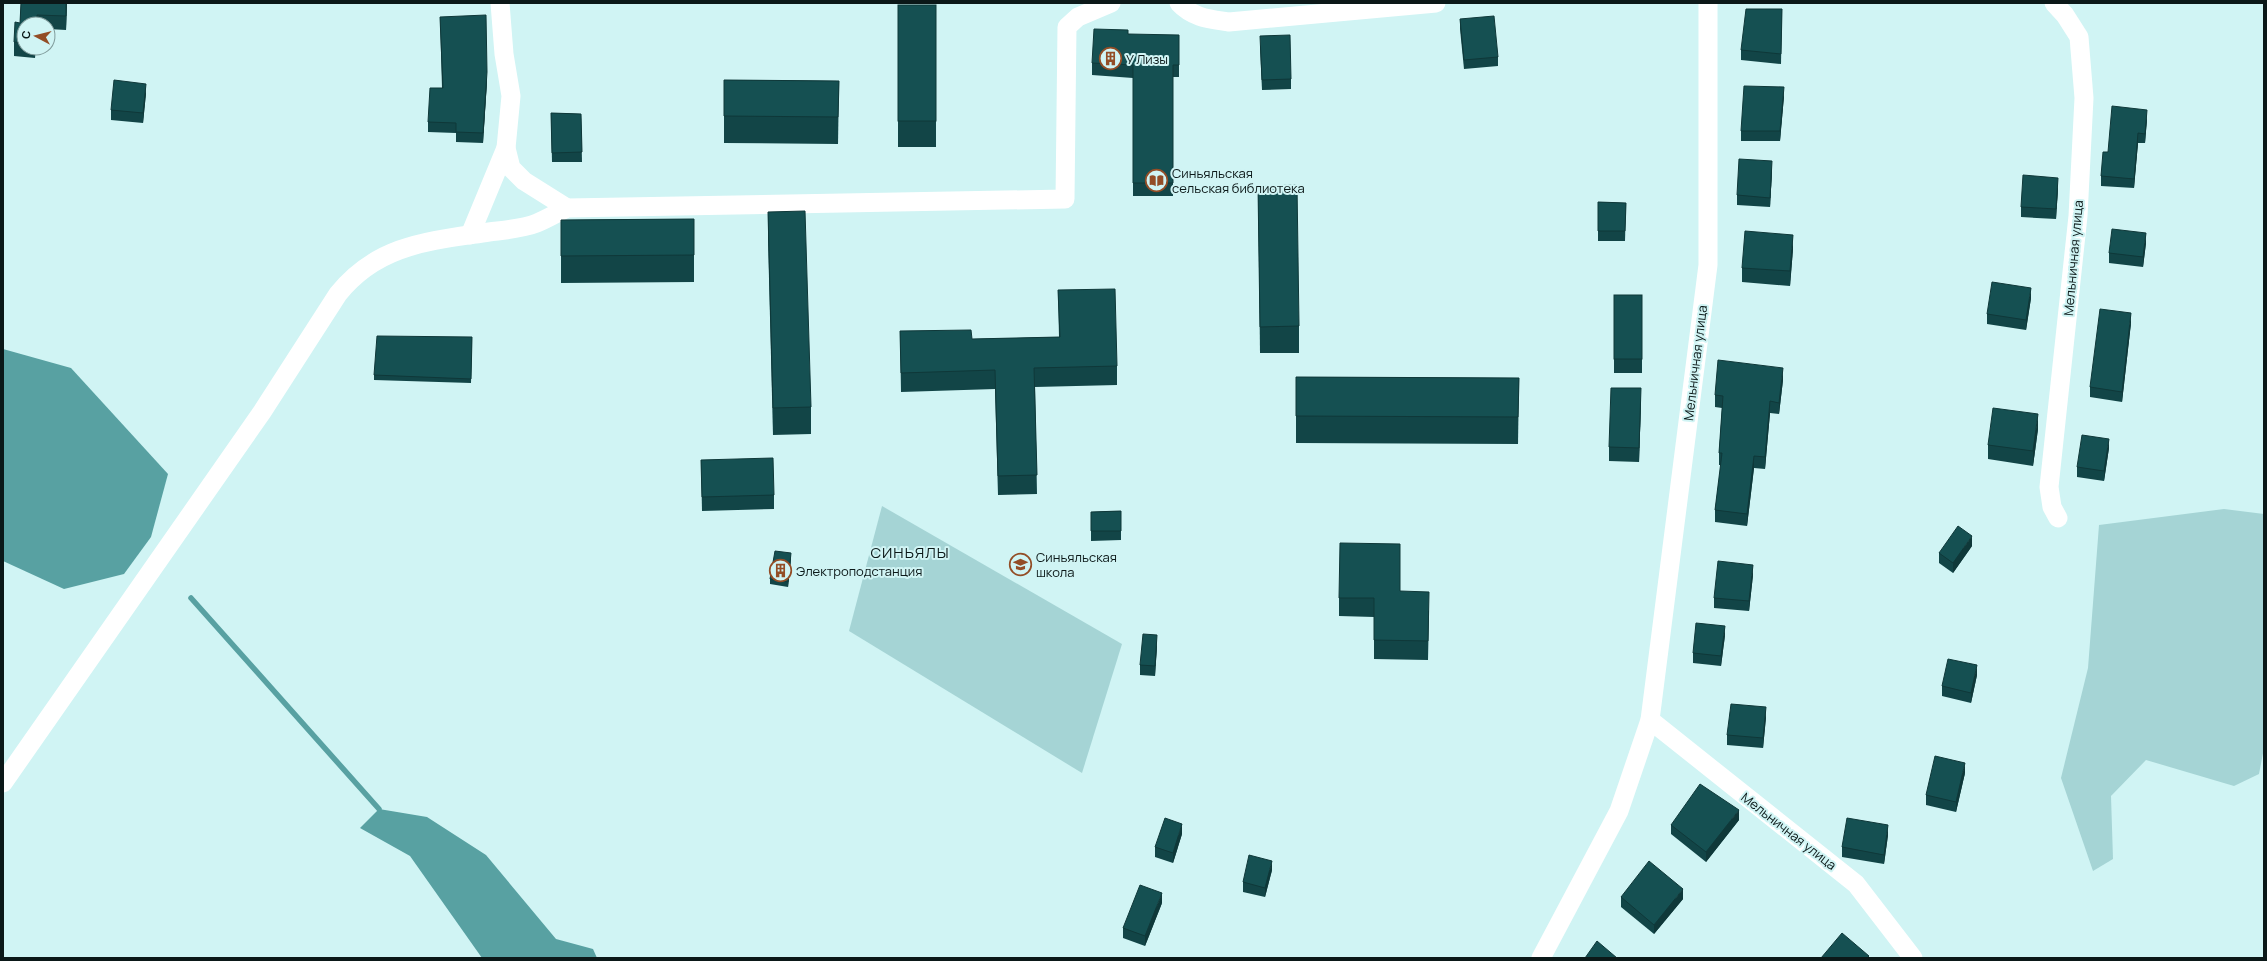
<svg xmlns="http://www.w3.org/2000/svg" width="2267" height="961" viewBox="0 0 2267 961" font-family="Manrope,sans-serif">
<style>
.green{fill:#a5d4d5}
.water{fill:#58a1a2}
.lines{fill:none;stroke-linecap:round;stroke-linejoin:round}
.stream{stroke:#58a1a2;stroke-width:5.5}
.minor{stroke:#fff;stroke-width:19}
.wall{fill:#124547}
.shaded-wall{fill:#0f3839}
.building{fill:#155052;stroke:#0f3839}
.labels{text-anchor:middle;stroke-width:4;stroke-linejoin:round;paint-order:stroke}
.poi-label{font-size:13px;fill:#0b1818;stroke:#d0f4f4;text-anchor:start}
.street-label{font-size:13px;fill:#0b1818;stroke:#d0f4f4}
.quarter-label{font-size:15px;letter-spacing:1px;fill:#0b1818;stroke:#d0f4f4}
</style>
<rect width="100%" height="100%" fill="#d0f4f4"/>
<!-- green -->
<g class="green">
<path d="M 882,506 L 1122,644 L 1082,773 L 849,631 Z"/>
<path d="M 2224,509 L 2264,514 L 2264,748 L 2259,774 L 2234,786 L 2146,760 L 2111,796 L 2113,859 L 2093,871 L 2061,778 L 2088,668 L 2099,525 Z"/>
</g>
<!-- water -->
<g class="water">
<path d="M 3,349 L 71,368 L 168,474 L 151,537 L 124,574 L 64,589 L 3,561 Z"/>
<path d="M 379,809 L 427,817 L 486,855 L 556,939 L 593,949 L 597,958 L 482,958 L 410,856 L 360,828 Z"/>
</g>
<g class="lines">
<!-- stream -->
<path class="stream" d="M 191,598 L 379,809"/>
<!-- minor -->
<g class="minor">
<path d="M 500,3 L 504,54 L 511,96 L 506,148 L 511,168 L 524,181 L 567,208"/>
<path d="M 1179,3 C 1193,18 1210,19 1229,22 L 1436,3"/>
<path d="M 2054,3 L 2065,15 L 2079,37 L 2084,98 L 2078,216 L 2049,487 L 2052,507 L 2058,518"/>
<path d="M 470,235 L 506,148"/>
<path d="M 1650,720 L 1856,884 L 1913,958"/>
<path d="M 3,783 L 262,412 L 338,294 C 378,244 430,241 489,232 C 505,230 522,229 537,223 C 547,219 557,213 567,208 L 1065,199 L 1067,27 L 1078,17 L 1111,3"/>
<path d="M 1541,958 L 1619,811 L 1650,720 L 1708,265 L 1708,3"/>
</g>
</g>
<!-- wall -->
<g class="wall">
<path d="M 21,3 L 67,3 L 66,30 L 48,29 L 48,24 L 24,24 L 24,48 L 36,48 L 35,58 L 14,56 L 14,42 L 20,23 Z"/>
<rect x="898" y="5" width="38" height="142"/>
<path d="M 1782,9 L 1781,64 L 1741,60 L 1741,50 Z"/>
<path d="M 440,17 L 487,81 L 483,143 L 456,142 L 456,133 L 428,132 L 428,122 L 442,88 Z"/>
<path d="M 1460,19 L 1498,57 L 1498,66 L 1464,69 L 1460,29 Z"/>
<path d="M 1128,34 L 1179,48 L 1179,77 L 1173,77 L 1173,196 L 1133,196 L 1133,78 L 1092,75 L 1092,63 Z"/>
<path d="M 1260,46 L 1291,79 L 1291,89 L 1262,90 Z"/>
<path d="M 724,80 L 839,81 L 838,144 L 724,143 Z"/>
<path d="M 146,93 L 143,123 L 111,120 L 111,110 Z"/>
<path d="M 1784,96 L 1780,141 L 1741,141 L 1741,131 Z"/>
<path d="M 551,113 L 581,114 L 582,162 L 552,162 Z"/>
<path d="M 2147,119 L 2145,143 L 2138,143 L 2134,188 L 2101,186 L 2101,176 L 2108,152 Z"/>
<path d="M 1772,171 L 1770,207 L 1737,205 L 1737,195 Z"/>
<path d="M 1258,186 L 1299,326 L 1299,353 L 1260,353 Z"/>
<path d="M 2058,188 L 2056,219 L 2021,217 L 2021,207 Z"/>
<path d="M 1598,202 L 1626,203 L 1625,241 L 1598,241 Z"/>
<path d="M 768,212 L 811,407 L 811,434 L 773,435 L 768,239 Z"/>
<path d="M 694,219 L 694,282 L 561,283 L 561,220 Z"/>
<path d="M 2146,243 L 2143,267 L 2109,263 L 2109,253 Z"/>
<path d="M 1793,249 L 1790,286 L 1742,282 L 1742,268 Z"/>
<path d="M 1058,290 L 1117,366 L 1117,385 L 1035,387 L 1037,494 L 998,495 L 995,389 L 901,392 L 900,331 L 972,339 L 1059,337 Z"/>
<rect x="1614" y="295" width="28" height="78"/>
<path d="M 2031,298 L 2026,330 L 1987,324 L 1987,314 Z"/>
<path d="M 2131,323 L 2122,402 L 2090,397 L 2090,387 Z"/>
<path d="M 472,337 L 471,383 L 374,380 L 374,375 Z"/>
<path d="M 1296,377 L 1519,378 L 1518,444 L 1296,443 Z"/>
<path d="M 1783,380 L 1779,414 L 1770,413 L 1765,469 L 1754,468 L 1747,526 L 1715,522 L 1715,510 L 1721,465 L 1719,465 L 1719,453 L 1722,408 L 1715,407 L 1715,395 Z"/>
<path d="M 1641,403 L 1639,462 L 1609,461 L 1609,447 Z"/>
<path d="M 2038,429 L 2033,466 L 1988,459 L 1988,445 Z"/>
<path d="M 2109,448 L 2104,481 L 2077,477 L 2077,467 Z"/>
<path d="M 701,460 L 774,495 L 774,509 L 702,511 Z"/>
<path d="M 1121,511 L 1121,540 L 1091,541 L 1091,512 Z"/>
<path d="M 1972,546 L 1953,573 L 1939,563 L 1939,553 Z"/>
<path d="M 791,558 L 788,587 L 770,584 L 770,579 Z"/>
<path d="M 1753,575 L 1749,611 L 1714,608 L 1714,598 Z"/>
<path d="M 1400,591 L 1429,611 L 1428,660 L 1374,659 L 1374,617 L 1339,616 L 1339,598 Z"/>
<path d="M 1725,635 L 1721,666 L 1693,663 L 1693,653 Z"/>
<path d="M 1157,645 L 1155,676 L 1140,675 L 1140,665 Z"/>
<path d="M 1977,675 L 1971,703 L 1942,696 L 1942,686 Z"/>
<path d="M 1766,717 L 1763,748 L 1727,745 L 1727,735 Z"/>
<path d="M 1965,773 L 1956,812 L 1926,805 L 1926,795 Z"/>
<path d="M 1739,820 L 1706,862 L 1671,834 L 1671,825 Z"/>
<path d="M 1182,834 L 1173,863 L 1155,857 L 1155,847 Z"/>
<path d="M 1888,835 L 1884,864 L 1842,857 L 1842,847 Z"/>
<path d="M 1272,870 L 1265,897 L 1243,892 L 1243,882 Z"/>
<path d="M 1621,897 L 1683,899 L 1654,934 L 1621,907 Z"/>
<path d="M 1162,903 L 1145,946 L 1123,938 L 1123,928 Z"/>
</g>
<!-- shaded-wall -->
<g class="shaded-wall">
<path d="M 66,3 L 67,3 L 66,30 Z"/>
<path d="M 487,72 L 487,81 L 483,143 L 483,133 Z"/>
<path d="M 146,84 L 146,93 L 143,123 L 143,113 Z"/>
<path d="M 1784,87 L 1784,96 L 1780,141 L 1780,131 Z"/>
<path d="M 2147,110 L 2147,119 L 2145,143 L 2145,134 Z"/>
<path d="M 2138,133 L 2138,143 L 2134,188 L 2134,179 Z"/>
<path d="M 1772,161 L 1772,171 L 1770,207 L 1770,198 Z"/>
<path d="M 2058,178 L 2058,188 L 2056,219 L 2056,209 Z"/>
<path d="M 2146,233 L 2146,243 L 2143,267 L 2143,257 Z"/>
<path d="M 1793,235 L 1793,249 L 1790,286 L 1790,271 Z"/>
<path d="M 2031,288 L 2031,298 L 2026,330 L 2026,320 Z"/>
<path d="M 2131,313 L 2131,323 L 2122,402 L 2122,392 Z"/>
<path d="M 1783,368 L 1783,380 L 1779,414 L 1779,403 Z"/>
<path d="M 1641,388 L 1641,403 L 1639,462 L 1639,448 Z"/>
<path d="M 1770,401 L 1770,413 L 1765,469 L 1765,457 Z"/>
<path d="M 2038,414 L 2038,429 L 2033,466 L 2033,451 Z"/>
<path d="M 2109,439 L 2109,448 L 2104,481 L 2104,471 Z"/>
<path d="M 1754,456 L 1754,468 L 1747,526 L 1747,514 Z"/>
<path d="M 1972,536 L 1972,546 L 1953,573 L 1953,563 Z"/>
<path d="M 791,553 L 791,558 L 788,587 L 788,582 Z"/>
<path d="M 1753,565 L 1753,575 L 1749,611 L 1749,601 Z"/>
<path d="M 1725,626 L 1725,635 L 1721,666 L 1721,656 Z"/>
<path d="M 1157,635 L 1157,645 L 1155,676 L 1155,666 Z"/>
<path d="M 1977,665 L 1977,675 L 1971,703 L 1971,693 Z"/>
<path d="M 1766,707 L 1766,717 L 1763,748 L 1763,738 Z"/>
<path d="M 1965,763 L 1965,773 L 1956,812 L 1956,802 Z"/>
<path d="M 1739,810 L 1739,820 L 1706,862 L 1706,852 Z"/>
<path d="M 1182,824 L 1182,834 L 1173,863 L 1173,853 Z"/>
<path d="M 1888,825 L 1888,835 L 1884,864 L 1884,855 Z"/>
<path d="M 1272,861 L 1272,870 L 1265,897 L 1265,888 Z"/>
<path d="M 1683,889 L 1683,899 L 1654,934 L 1654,925 Z"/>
<path d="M 1162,893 L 1162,903 L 1145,946 L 1145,936 Z"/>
</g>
<!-- building -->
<g class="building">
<path d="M 21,3 L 66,3 L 66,16 L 37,15 L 37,24 L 24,24 L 24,43 L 14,42 L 15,22 L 20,23 Z"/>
<rect x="898" y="5" width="38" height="116"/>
<path d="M 1746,9 L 1782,9 L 1781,54 L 1741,50 Z"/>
<path d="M 486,15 L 487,72 L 483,133 L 456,132 L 456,123 L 428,122 L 430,88 L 443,88 L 440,17 Z"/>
<path d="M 1494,16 L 1498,57 L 1464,60 L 1460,19 Z"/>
<path d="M 1094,29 L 1128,30 L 1128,34 L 1179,35 L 1179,65 L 1173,65 L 1173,183 L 1133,183 L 1133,65 L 1092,63 Z"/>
<path d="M 1290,35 L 1291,79 L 1262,80 L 1260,36 Z"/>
<path d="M 114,80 L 146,84 L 143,113 L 111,110 Z"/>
<path d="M 724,80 L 839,81 L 838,117 L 724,116 Z"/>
<path d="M 1744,86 L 1784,87 L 1780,131 L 1741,131 Z"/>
<path d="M 2112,106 L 2147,110 L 2145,134 L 2138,133 L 2134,179 L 2101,176 L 2103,152 L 2108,152 Z"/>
<path d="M 551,113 L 581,114 L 582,152 L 552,153 Z"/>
<path d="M 1739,159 L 1772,161 L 1770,198 L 1737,195 Z"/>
<path d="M 2023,175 L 2058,178 L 2056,209 L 2021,207 Z"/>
<path d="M 1297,185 L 1299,326 L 1260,327 L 1258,186 Z"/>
<path d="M 1598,202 L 1626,203 L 1625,231 L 1598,231 Z"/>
<path d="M 805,211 L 811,407 L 773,408 L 768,212 Z"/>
<path d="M 694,219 L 694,255 L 561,256 L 561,220 Z"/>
<path d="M 2112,229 L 2146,233 L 2143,257 L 2109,253 Z"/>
<path d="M 1745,231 L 1793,235 L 1790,271 L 1742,268 Z"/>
<path d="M 1992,282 L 2031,288 L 2026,320 L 1987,314 Z"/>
<path d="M 1115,289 L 1117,366 L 1034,368 L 1037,475 L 998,476 L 995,370 L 901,373 L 900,331 L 971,330 L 972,339 L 1060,337 L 1058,290 Z"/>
<rect x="1614" y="295" width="28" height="64"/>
<path d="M 2100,309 L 2131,313 L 2122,392 L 2090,387 Z"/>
<path d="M 377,336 L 472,337 L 471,379 L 374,375 Z"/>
<path d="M 1718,360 L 1783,368 L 1779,403 L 1770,401 L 1765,457 L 1754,456 L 1747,514 L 1715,510 L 1722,453 L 1719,453 L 1723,396 L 1715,395 Z"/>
<path d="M 1296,377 L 1519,378 L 1518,417 L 1296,416 Z"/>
<path d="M 1611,388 L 1641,388 L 1639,448 L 1609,447 Z"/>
<path d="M 1993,408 L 2038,414 L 2033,451 L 1988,445 Z"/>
<path d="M 2082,435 L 2109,439 L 2104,471 L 2077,467 Z"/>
<path d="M 773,458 L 774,495 L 702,497 L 701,460 Z"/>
<path d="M 1121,511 L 1121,531 L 1091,531 L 1091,512 Z"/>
<path d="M 1958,526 L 1972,536 L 1953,563 L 1939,553 Z"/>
<path d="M 1340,543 L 1400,544 L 1400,591 L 1429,592 L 1428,641 L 1374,640 L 1374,598 L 1339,598 Z"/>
<path d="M 775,551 L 791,553 L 788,582 L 770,579 Z"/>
<path d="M 1718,561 L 1753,565 L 1749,601 L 1714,598 Z"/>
<path d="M 1696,623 L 1725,626 L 1721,656 L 1693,653 Z"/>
<path d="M 1143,634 L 1157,635 L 1155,666 L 1140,665 Z"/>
<path d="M 1948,659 L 1977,665 L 1971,693 L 1942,686 Z"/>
<path d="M 1731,704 L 1766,707 L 1763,738 L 1727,735 Z"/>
<path d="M 1935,756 L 1965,763 L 1956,802 L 1926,795 Z"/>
<path d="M 1700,784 L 1739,810 L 1706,852 L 1671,825 Z"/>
<path d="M 1165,818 L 1182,824 L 1173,853 L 1155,847 Z"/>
<path d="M 1847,818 L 1888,825 L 1884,855 L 1842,847 Z"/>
<path d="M 1249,855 L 1272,861 L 1265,888 L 1243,882 Z"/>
<path d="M 1649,861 L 1683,889 L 1654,925 L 1621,897 Z"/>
<path d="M 1140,885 L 1162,893 L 1145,936 L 1123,928 Z"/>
<path d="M 1842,933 L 1869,956 L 1867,958 L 1821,958 Z"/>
<path d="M 1597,941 L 1617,958 L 1585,958 Z"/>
</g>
<!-- icons -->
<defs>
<symbol id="building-ring" viewBox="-11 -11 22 22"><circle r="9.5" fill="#d0f4f4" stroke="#934d26" stroke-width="1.5"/><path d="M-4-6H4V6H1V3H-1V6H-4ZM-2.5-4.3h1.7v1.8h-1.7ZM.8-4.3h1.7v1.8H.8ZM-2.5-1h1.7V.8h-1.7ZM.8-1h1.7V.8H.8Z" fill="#934d26"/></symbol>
<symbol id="library-ring" viewBox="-11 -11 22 22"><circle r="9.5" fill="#d0f4f4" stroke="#934d26" stroke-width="1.5"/><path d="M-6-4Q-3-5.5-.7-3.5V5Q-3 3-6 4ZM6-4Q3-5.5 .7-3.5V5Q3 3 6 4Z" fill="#934d26"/></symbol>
<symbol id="school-ring" viewBox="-11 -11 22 22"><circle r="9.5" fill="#d0f4f4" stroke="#934d26" stroke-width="1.5"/><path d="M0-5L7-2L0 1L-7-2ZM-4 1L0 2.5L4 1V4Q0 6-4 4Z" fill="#934d26"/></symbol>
</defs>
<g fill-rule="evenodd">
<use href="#building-ring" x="1098" y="46" width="25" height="25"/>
<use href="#library-ring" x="1144" y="168" width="25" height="25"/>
<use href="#school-ring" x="1008" y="552" width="25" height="25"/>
<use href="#building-ring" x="768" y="558" width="25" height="25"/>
</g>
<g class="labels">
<!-- poi labels -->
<g class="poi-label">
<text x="1126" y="64">У Лизы</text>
<text x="1172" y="178">Синьяльская<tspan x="1172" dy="15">сельская библиотека</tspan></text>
<text x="1036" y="562">Синьяльская<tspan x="1036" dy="15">школа</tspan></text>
<text x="796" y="576">Электроподстанция</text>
</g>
<!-- street labels -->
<g class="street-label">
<text transform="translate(2073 258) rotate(-85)" y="5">Мельничная улица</text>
<text transform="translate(1695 363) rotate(-83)" y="5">Мельничная улица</text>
<text transform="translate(1789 831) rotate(38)" y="5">Мельничная улица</text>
</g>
<!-- quarter labels -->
<g class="quarter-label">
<text x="910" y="558">СИНЬЯЛЫ</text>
</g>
</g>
<!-- border -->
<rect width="2267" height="961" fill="none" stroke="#0b1818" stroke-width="8"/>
<!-- north arrow -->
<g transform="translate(36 36) rotate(277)"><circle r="19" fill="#d0f4f4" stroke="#819c9c"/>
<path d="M0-3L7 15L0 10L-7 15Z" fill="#934d26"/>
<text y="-6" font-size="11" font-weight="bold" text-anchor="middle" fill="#0b1818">С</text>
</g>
</svg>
